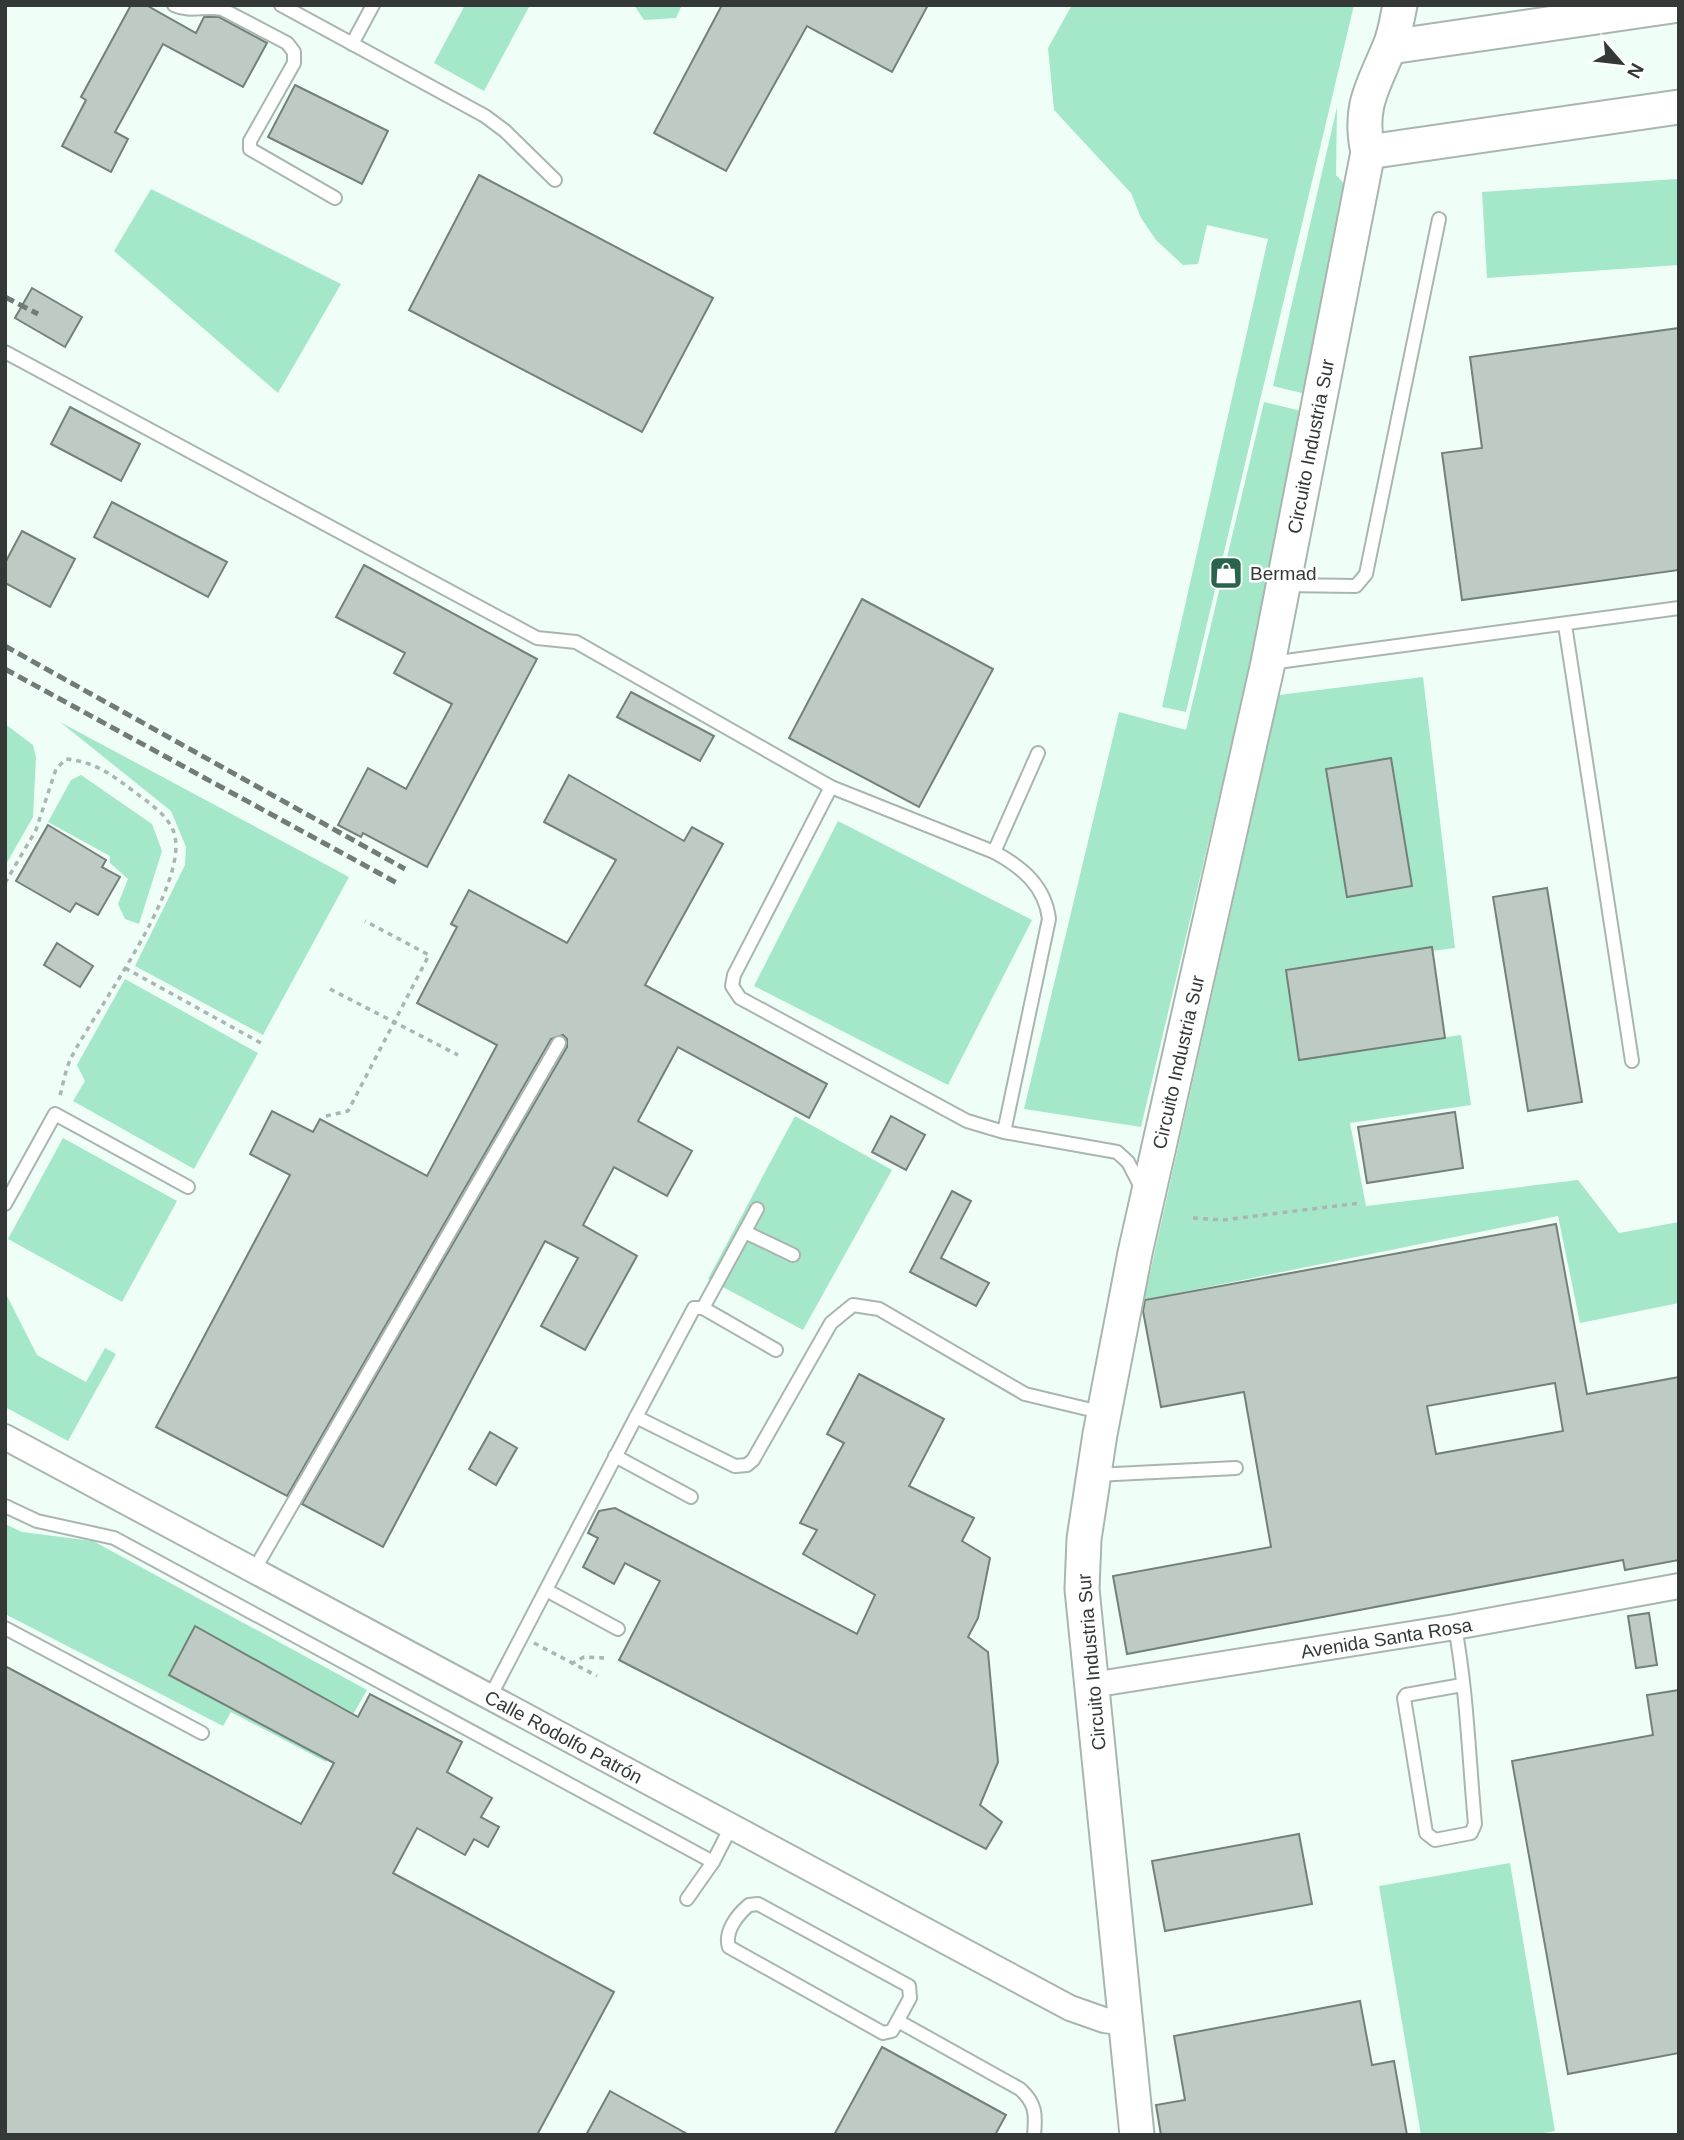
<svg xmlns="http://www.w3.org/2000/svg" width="1684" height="2140" viewBox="0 0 1684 2140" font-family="Helvetica,sans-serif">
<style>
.green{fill:#a4e7c9}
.building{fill:#becbc5;stroke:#74807a;stroke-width:2;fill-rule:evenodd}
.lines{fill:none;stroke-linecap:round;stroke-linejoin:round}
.lane-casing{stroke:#a9b6b0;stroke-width:16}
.street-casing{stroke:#a9b6b0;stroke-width:28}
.secondary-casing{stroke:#a9b6b0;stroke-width:37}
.path{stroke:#abb5b1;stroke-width:3.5;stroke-dasharray:5 5;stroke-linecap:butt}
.lane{stroke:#fff;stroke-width:12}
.street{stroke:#fff;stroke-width:24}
.secondary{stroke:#fff;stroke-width:33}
.rail{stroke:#737b78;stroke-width:5;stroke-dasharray:10 5;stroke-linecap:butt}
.labels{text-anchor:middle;stroke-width:5;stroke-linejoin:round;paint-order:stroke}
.street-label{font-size:19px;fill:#343937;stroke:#fff}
.poi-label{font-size:19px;fill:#343937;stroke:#fff;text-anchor:start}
</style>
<rect width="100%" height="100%" fill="#f0fef8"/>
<!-- green -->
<g class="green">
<path d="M 465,5 L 530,5 L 484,91 L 434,63 Z"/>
<path d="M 634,5 L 682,5 L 676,18 L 644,20 Z"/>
<path d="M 1072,5 L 1354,5 L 1186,712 L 1162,707 L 1268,239 L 1207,225 L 1198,264 L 1183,265 L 1156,240 L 1141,218 L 1131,193 L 1054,110 L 1048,48 Z"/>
<path d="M 1337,107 L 1336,175 L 1352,192 L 1306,394 L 1273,386 Z"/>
<path d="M 1677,179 L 1679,265 L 1487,278 L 1482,192 Z"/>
<path d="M 151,189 L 341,284 L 278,393 L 114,251 Z"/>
<path d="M 1264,402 L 1310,413 L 1141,1127 L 1024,1109 L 1119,712 L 1186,730 Z"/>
<path d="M 1423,677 L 1455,948 L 1290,969 L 1300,1057 L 1461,1035 L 1471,1105 L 1350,1123 L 1366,1206 L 1578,1180 L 1619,1233 L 1679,1222 L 1679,1303 L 1580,1323 L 1558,1216 L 1144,1300 L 1279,695 Z"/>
<path d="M 60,722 L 349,877 L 263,1035 L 135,966 L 185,865 L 186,847 L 171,811 Z"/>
<path d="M 5,724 L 33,745 L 36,757 L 33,817 L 5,866 Z"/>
<path d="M 81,775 L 152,824 L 162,851 L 139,924 L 125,919 L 118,904 L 128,879 L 110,863 L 110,856 L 48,822 L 71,780 Z"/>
<path d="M 838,821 L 1032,920 L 948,1085 L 754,986 Z"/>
<path d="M 125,979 L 258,1053 L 194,1169 L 73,1101 L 85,1081 L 77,1065 Z"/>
<path d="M 795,1116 L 892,1170 L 803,1330 L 708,1279 Z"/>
<path d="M 63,1138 L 177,1201 L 122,1302 L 8,1239 Z"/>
<path d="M 5,1292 L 37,1355 L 86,1382 L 105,1348 L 116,1354 L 68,1441 L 5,1407 Z"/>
<path d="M 5,1524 L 22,1532 L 93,1541 L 367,1690 L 326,1762 L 231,1712 L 223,1726 L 5,1614 Z"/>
<path d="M 1510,1863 L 1555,2131 L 1533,2135 L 1421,2135 L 1379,1886 Z"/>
</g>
<!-- building -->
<g class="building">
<path d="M 131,5 L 146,5 L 196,33 L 204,17 L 219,17 L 267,43 L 243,87 L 163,44 L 115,132 L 128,139 L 111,172 L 62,146 L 86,100 L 81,97 Z"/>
<path d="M 722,5 L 928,5 L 892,72 L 807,26 L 726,171 L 654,133 Z"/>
<path d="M 295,85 L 388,131 L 362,184 L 268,137 Z"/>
<path d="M 479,175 L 713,298 L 642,432 L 409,310 Z"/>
<path d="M 32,288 L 82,317 L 65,347 L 15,318 Z"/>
<path d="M 1679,328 L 1679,570 L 1462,600 L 1442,453 L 1482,448 L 1470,357 Z"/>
<path d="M 70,407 L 140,444 L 121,481 L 51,444 Z"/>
<path d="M 112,502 L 227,562 L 208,597 L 94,537 Z"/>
<path d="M 22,531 L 75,559 L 50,607 L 5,583 L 5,563 Z"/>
<path d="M 364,565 L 537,659 L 427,867 L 363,833 L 361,837 L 338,825 L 368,768 L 406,789 L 452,704 L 394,673 L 405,653 L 336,617 Z"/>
<path d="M 862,599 L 993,669 L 919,807 L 789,738 Z"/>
<path d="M 631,692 L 714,736 L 700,761 L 617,717 Z"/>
<path d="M 1391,758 L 1412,886 L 1347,897 L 1326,769 Z"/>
<path d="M 569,775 L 684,841 L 692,827 L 723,844 L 645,985 L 827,1084 L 809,1118 L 678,1047 L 638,1121 L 692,1151 L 667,1196 L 614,1167 L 583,1225 L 637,1256 L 585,1350 L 541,1326 L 578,1258 L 545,1241 L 383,1547 L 302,1504 L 567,1047 L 567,1039 L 563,1035 L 551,1039 L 287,1496 L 156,1427 L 290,1175 L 250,1154 L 272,1111 L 313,1132 L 320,1119 L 427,1176 L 497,1045 L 417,1003 L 457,927 L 451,924 L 469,890 L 567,943 L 616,860 L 544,822 Z"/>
<path d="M 48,825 L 106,860 L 102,867 L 120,877 L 98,915 L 76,903 L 70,912 L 16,881 Z"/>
<path d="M 1547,888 L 1582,1102 L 1528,1111 L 1493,897 Z"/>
<path d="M 57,943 L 93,966 L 80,987 L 44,965 Z"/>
<path d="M 1432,947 L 1445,1038 L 1299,1060 L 1286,970 Z"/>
<path d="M 1455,1112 L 1463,1168 L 1367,1183 L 1358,1127 Z"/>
<path d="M 891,1116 L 925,1135 L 906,1170 L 872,1152 Z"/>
<path d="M 952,1191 L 971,1201 L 941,1258 L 989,1283 L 976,1306 L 910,1272 Z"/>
<path d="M 1556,1224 L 1587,1394 L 1679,1377 L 1679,1560 L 1625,1570 L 1623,1560 L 1127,1654 L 1113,1576 L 1271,1547 L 1244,1392 L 1161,1407 L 1143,1311 L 1145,1300 ZM 1555,1383 L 1563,1431 L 1436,1454 L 1427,1406 Z"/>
<path d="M 859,1374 L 944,1419 L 909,1486 L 974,1518 L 962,1541 L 990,1558 L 978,1618 L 968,1637 L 988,1652 L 998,1762 L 980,1805 L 1002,1822 L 986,1849 L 619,1660 L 660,1581 L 625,1563 L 614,1584 L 583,1567 L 598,1538 L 588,1533 L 599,1511 L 615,1508 L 857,1634 L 875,1595 L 803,1554 L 817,1530 L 800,1523 L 844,1443 L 827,1434 Z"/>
<path d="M 490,1432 L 517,1448 L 496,1485 L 469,1469 Z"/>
<path d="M 1649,1613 L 1657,1665 L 1636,1668 L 1628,1616 Z"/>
<path d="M 195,1626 L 358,1717 L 370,1694 L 462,1742 L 447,1772 L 492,1798 L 481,1817 L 499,1827 L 488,1847 L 474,1839 L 465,1855 L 417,1828 L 393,1873 L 614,1992 L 537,2135 L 5,2135 L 5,1666 L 301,1824 L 334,1763 L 169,1675 Z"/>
<path d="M 1679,1690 L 1679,2053 L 1568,2074 L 1512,1761 L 1653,1735 L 1647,1695 Z"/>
<path d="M 1299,1834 L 1312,1904 L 1165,1931 L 1152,1861 Z"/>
<path d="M 1360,2001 L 1372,2065 L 1394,2061 L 1407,2135 L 1161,2135 L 1156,2105 L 1185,2100 L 1174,2036 Z"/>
<path d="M 882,2047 L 1006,2115 L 995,2135 L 834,2135 Z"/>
<path d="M 610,2091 L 689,2135 L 586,2135 Z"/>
</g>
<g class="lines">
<defs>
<g id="lane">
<path d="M 174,5 C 191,13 205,5 222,9 L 287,43 L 294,52 L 294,63 L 250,141 L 250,149 L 335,198"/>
<path d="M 281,5 L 485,116 L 505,131 L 555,180"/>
<path d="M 352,44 L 373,5"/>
<path d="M 5,352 L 537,638 L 576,642 L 831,787"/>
<path d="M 1284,585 L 1356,586 L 1366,574 L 1439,219"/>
<path d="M 1565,625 L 1632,1061"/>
<path d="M 1270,663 L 1679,608"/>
<path d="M 994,852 L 1038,753"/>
<path d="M 1004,1132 L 1049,919 C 1045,886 1022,867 994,852 L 831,787 L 734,975 L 732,986 L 740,998 L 967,1121 L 1004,1132 L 1117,1152 L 1128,1162 L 1142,1189"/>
<path d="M 5,1204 L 55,1114 L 188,1187"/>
<path d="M 745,1232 L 793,1255"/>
<path d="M 703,1308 L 757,1209"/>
<path d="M 636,1417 L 694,1308 L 703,1308 L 776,1350"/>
<path d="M 615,1456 L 691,1497"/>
<path d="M 1095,1475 L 1236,1468"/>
<path d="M 5,1506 L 37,1521 L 114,1538 L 713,1862"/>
<path d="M 253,1572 L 559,1043"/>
<path d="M 546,1590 L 618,1629"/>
<path d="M 1455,1627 C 1467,1692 1469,1759 1475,1824 L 1471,1833 L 1435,1840 L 1426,1833 L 1404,1698 L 1406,1695 L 1462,1685"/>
<path d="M 5,1628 L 202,1733"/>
<path d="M 490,1697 L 636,1417 L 735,1466 L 747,1465 L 753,1460 L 831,1323 L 853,1305 L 879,1309 L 1025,1394 L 1104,1413"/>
<path d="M 687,1899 L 713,1862 L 732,1825"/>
<path d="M 758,1904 L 909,1986 L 910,1998 L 892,2031 L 883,2033 L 729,1947 C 724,1932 737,1915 749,1905 Z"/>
<path d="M 898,2021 L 1020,2089 C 1036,2103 1036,2115 1034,2135"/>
</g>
<g id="street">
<path id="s1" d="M 5,1437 L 1070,2008 L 1104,2020 L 1126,2023"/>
<path id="s2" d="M 1092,1685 L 1455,1627 L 1679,1586"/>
</g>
<g id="secondary">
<path d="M 1390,47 L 1679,5"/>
<path d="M 1368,152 L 1679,107"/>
<path id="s3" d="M 1137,2135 L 1082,1589 L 1084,1539 L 1100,1434 L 1135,1253 L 1268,663 L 1368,152 C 1358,107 1373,87 1389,48 C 1395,35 1397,19 1400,5"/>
</g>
</defs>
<!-- lane casing -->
<use href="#lane" class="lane-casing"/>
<!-- street casing -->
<use href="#street" class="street-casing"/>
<!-- secondary casing -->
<use href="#secondary" class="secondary-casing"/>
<!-- path -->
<g class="path">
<path d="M 5,883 L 36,830 L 56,769 L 66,759 C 96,762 112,775 136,793 C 149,803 166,814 173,830 C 194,880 95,1010 71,1058 C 65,1070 63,1086 59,1099"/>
<path d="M 125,968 L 261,1043"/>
<path d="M 330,989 L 458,1055"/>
<path d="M 326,1116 L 348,1111 L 429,955 L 365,921"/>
<path d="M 1193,1218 L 1223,1220 L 1360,1203"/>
<path d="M 534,1643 L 597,1676"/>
<path d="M 571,1664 L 584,1657 L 604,1658"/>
</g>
<!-- lane -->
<use href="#lane" class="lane"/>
<!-- street -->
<use href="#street" class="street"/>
<!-- secondary -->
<use href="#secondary" class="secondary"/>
<!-- rail -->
<g class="rail">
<path d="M 5,297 L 38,314"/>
<path d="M 5,646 L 405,869"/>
<path d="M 5,669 L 397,883"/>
</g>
</g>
<!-- icons -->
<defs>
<symbol id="shop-square" viewBox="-11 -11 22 22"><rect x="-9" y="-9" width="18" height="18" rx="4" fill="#29644d" stroke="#fff"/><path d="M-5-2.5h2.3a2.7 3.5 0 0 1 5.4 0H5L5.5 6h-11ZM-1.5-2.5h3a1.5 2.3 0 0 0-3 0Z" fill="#fff"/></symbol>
</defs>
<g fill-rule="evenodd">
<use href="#shop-square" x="1207" y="554" width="38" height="38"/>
</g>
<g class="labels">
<!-- street labels -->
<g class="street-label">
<text dy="7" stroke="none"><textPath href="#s3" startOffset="1715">Circuito Industria Sur</textPath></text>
<text dy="7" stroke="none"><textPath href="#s3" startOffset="1085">Circuito Industria Sur</textPath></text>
<text dy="7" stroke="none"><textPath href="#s2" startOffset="298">Avenida Santa Rosa</textPath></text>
<text transform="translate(1091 1662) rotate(-95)" y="7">Circuito Industria Sur</text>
<text dy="7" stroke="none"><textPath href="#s1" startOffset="634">Calle Rodolfo Patrón</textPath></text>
</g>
<!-- poi labels -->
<g class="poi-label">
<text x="1250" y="580">Bermad</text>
</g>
</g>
<!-- border -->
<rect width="1684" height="2140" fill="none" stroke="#343937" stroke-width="14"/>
<!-- north arrow -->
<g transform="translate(1621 63) rotate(118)" stroke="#ffffff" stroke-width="5" paint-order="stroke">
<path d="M0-5L12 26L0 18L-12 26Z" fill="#343937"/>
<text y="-10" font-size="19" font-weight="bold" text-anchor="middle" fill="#343937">N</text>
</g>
</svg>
